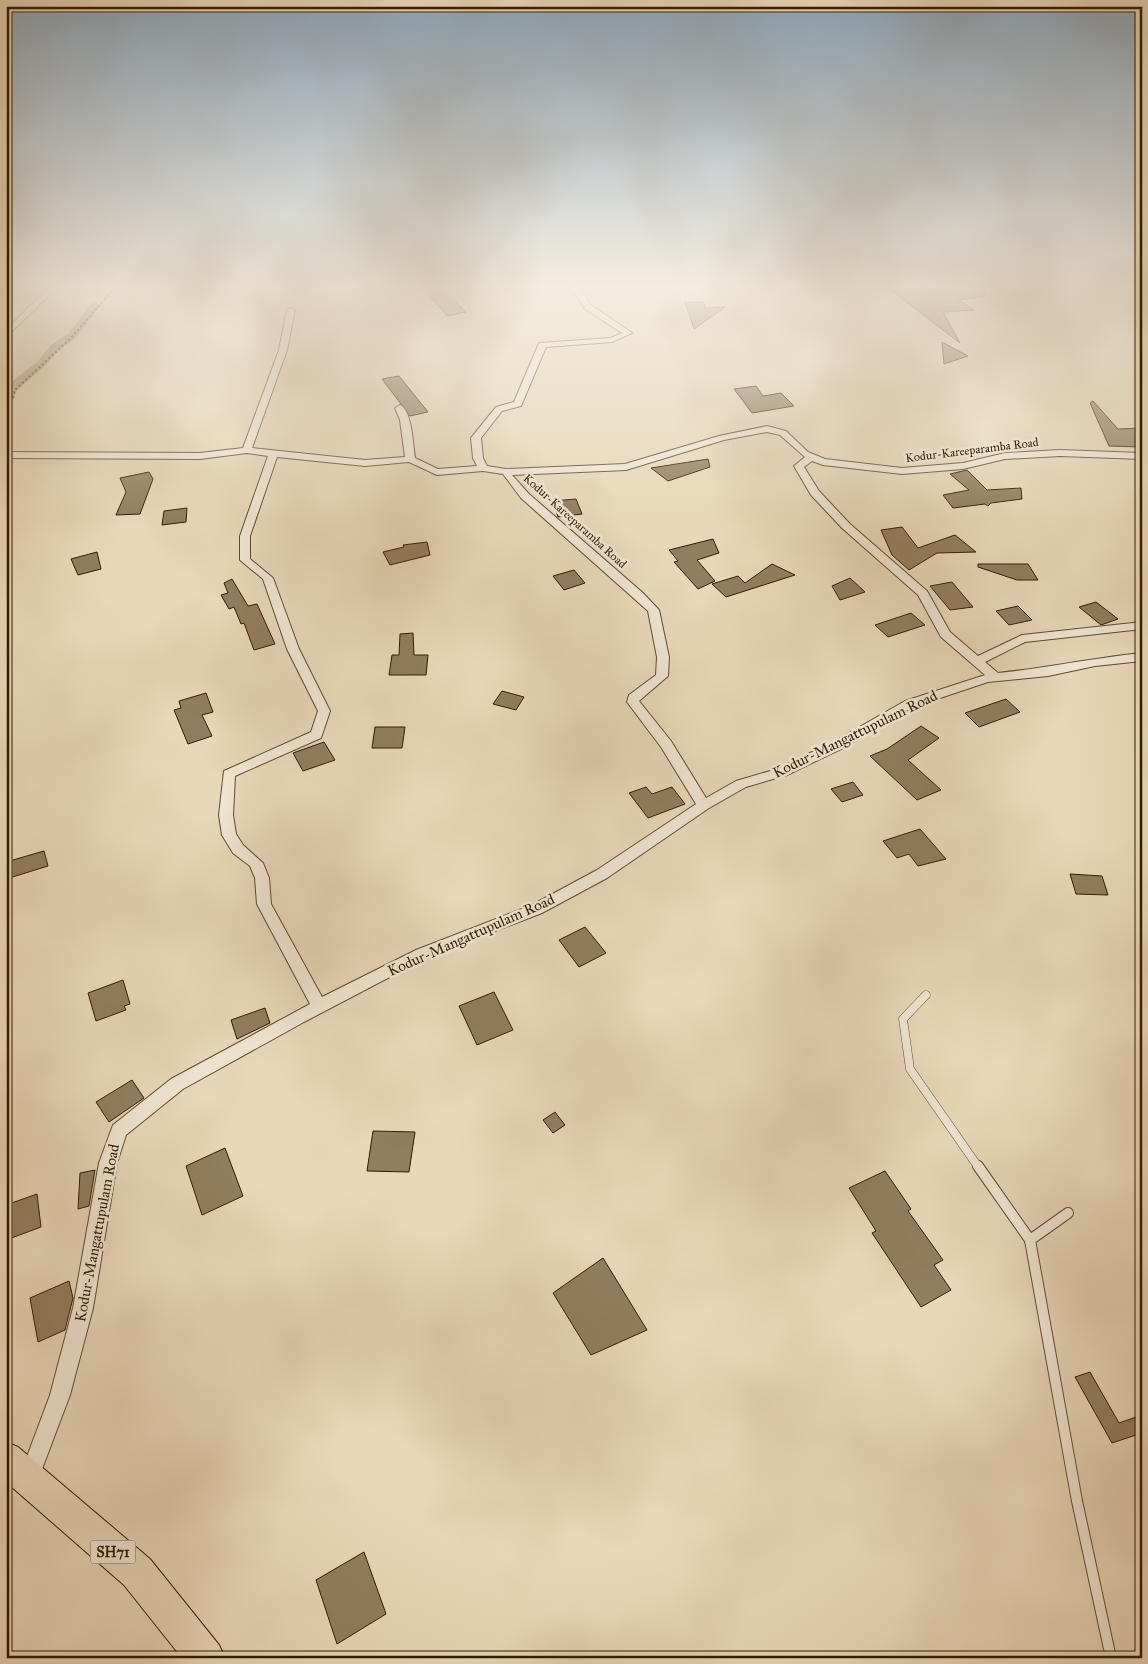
<svg xmlns="http://www.w3.org/2000/svg" width="1148" height="1664" viewBox="0 0 1148 1664" font-family="'IM FELL Great Primer',serif">
<style>
.lines{fill:none;stroke-linecap:round;stroke-linejoin:round}
.canal{fill:#aa977a;fill-rule:evenodd}
.building{fill:#917d60;stroke:#331b00}
.lane-far1-casing{stroke:#604a2e;stroke-width:9}
.lane-casing{stroke:#604a2e;stroke-width:12}
.street-casing{stroke:#604a2e;stroke-width:2}
.primary-casing{stroke:#331b00;stroke-width:2}
.path{stroke:#331b00;stroke-width:2;stroke-dasharray:2.5 2;stroke-linecap:butt}
.lane-far1{stroke:#f0e5d2;stroke-width:8}
.lane{stroke:#f0e5d2;stroke-width:10}
.street{fill:#f0e5d2;fill-rule:evenodd}
.primary{fill:#e8d7b9;fill-rule:evenodd}
.labels{text-anchor:middle;stroke-width:5;stroke-linejoin:round;paint-order:stroke}
.far-street-label{font-size:12px;fill:#331b00;stroke:#f0e5d2}
.shield{fill:#f0e5d2;stroke:#6c583f;stroke-width:1}
.shield-label{font-size:14px;font-weight:bold;fill:#331b00}
.street-label{font-size:15px;fill:#331b00;stroke:#f0e5d2}
</style>
<rect width="100%" height="100%" fill="#e8d7b9"/>
<filter id="stains"><feTurbulence type="fractalNoise" baseFrequency=".004" numOctaves="4"/><feColorMatrix values="0 0 0 0 .2 0 0 0 0 .09 0 0 0 0 .02 0 0 0 .5 -.17"/></filter>
<radialGradient id="worn" r=".72"><stop offset=".6" stop-color="#630" stop-opacity="0"/><stop offset="1" stop-color="#630" stop-opacity=".3"/></radialGradient>
<g class="lines">
<!-- canal -->
<path class="canal" d="M 96,302 L 101,305 L 76,338 L 59,349 L 46,365 L 18,389 L 10,402 L 6,403 L 6,388 L 9,384 L 38,361 L 51,345 L 68,334 L 92,303 Z"/>
</g>
<!-- building -->
<g class="building">
<path d="M 984,287 L 985,296 L 959,300 L 974,310 L 943,312 L 960,343 L 891,290 Z"/>
<path d="M 442,290 L 453,299 L 466,312 L 447,316 L 427,293 Z"/>
<path d="M 685,302 L 703,302 L 705,308 L 725,307 L 694,329 Z"/>
<path d="M 942,342 L 968,356 L 944,364 Z"/>
<path d="M 399,376 L 428,412 L 410,416 L 382,379 Z"/>
<path d="M 756,386 L 763,396 L 781,393 L 794,406 L 752,413 L 734,389 Z"/>
<path d="M 1093,401 L 1118,429 L 1142,428 L 1142,447 L 1109,446 L 1090,403 Z"/>
<path d="M 708,459 L 710,467 L 668,481 L 651,468 Z"/>
<path d="M 967,470 L 987,490 L 1021,488 L 1022,499 L 991,503 L 988,506 L 985,504 L 953,508 L 943,495 L 969,490 L 950,474 Z"/>
<path d="M 149,472 L 153,479 L 140,514 L 116,515 L 126,492 L 120,478 Z"/>
<path d="M 576,499 L 582,514 L 558,517 L 553,501 Z"/>
<path d="M 187,508 L 186,522 L 162,525 L 164,511 Z"/>
<path d="M 902,527 L 918,548 L 955,535 L 976,552 L 937,553 L 909,570 L 892,555 L 881,530 Z"/>
<path d="M 713,539 L 719,553 L 697,560 L 715,581 L 698,589 L 674,562 L 678,561 L 669,550 Z"/>
<path d="M 427,542 L 430,555 L 390,565 L 383,552 L 404,547 L 403,545 Z"/>
<path d="M 97,552 L 101,569 L 78,575 L 71,559 Z"/>
<path d="M 772,564 L 795,575 L 726,597 L 712,584 L 738,576 L 745,583 Z"/>
<path d="M 978,564 L 1028,564 L 1038,580 L 1017,580 L 978,567 Z"/>
<path d="M 574,570 L 585,583 L 564,590 L 553,576 Z"/>
<path d="M 850,578 L 865,592 L 840,600 L 832,586 Z"/>
<path d="M 232,579 L 248,606 L 257,604 L 275,644 L 254,650 L 244,623 L 241,624 L 234,607 L 229,609 L 221,595 L 228,593 L 224,583 Z"/>
<path d="M 952,582 L 973,607 L 950,610 L 930,586 Z"/>
<path d="M 1096,602 L 1118,619 L 1101,625 L 1079,607 Z"/>
<path d="M 1018,606 L 1032,620 L 1009,625 L 996,611 Z"/>
<path d="M 911,613 L 925,625 L 888,637 L 875,625 Z"/>
<path d="M 413,633 L 414,655 L 428,655 L 426,675 L 389,675 L 392,655 L 399,655 L 400,634 Z"/>
<path d="M 502,691 L 524,697 L 516,710 L 493,704 Z"/>
<path d="M 206,693 L 213,712 L 202,715 L 212,736 L 188,744 L 174,710 L 181,708 L 179,701 Z"/>
<path d="M 1006,699 L 1020,712 L 979,727 L 965,713 Z"/>
<path d="M 921,726 L 939,738 L 908,760 L 941,790 L 917,800 L 870,756 L 887,749 Z"/>
<path d="M 375,727 L 405,727 L 402,748 L 372,748 Z"/>
<path d="M 324,742 L 335,760 L 303,771 L 293,753 Z"/>
<path d="M 853,782 L 863,795 L 842,802 L 831,789 Z"/>
<path d="M 646,787 L 652,794 L 672,787 L 685,804 L 648,818 L 629,793 Z"/>
<path d="M 920,829 L 946,859 L 918,866 L 909,854 L 897,858 L 883,841 Z"/>
<path d="M 44,851 L 48,866 L 6,879 L 6,862 Z"/>
<path d="M 1070,874 L 1102,876 L 1108,895 L 1076,894 Z"/>
<path d="M 585,927 L 606,953 L 579,967 L 559,940 Z"/>
<path d="M 123,980 L 130,1004 L 124,1006 L 126,1010 L 96,1021 L 88,993 Z"/>
<path d="M 494,992 L 513,1030 L 477,1045 L 459,1006 Z"/>
<path d="M 265,1008 L 270,1023 L 237,1039 L 231,1020 Z"/>
<path d="M 132,1080 L 144,1098 L 109,1122 L 96,1102 Z"/>
<path d="M 555,1112 L 565,1125 L 553,1133 L 543,1120 Z"/>
<path d="M 373,1131 L 415,1132 L 409,1172 L 367,1171 Z"/>
<path d="M 225,1148 L 243,1196 L 202,1215 L 186,1166 Z"/>
<path d="M 95,1170 L 89,1206 L 78,1209 L 80,1173 Z"/>
<path d="M 885,1171 L 911,1209 L 908,1211 L 943,1260 L 934,1265 L 951,1290 L 921,1307 L 872,1233 L 876,1231 L 849,1188 Z"/>
<path d="M 37,1194 L 41,1227 L 6,1240 L 6,1205 Z"/>
<path d="M 603,1258 L 647,1330 L 591,1355 L 553,1293 Z"/>
<path d="M 69,1281 L 73,1298 L 65,1330 L 38,1342 L 30,1298 Z"/>
<path d="M 1090,1372 L 1119,1423 L 1142,1415 L 1142,1433 L 1112,1443 L 1075,1377 Z"/>
<path d="M 364,1552 L 386,1614 L 337,1644 L 316,1580 Z"/>
</g>
<g class="lines">
<defs>
<path id="lane-far1" d="M 926,995 L 903,1019 L 910,1069 L 979,1168"/>
<g id="lane">
<path d="M 978,1166 L 1030,1240"/>
<path d="M 1068,1213 L 1030,1240 L 1077,1501 L 1111,1658"/>
</g>
<g id="street">
<path d="M 50,286 L 59,286 L 6,337 L 6,330 Z"/>
<path d="M 575,286 L 585,286 L 580,290 L 591,305 L 632,333 L 612,342 L 546,347 L 521,406 L 502,411 L 481,438 L 483,458 L 487,466 L 506,469 L 625,464 L 719,436 L 767,426 L 786,431 L 808,452 L 825,459 L 902,468 L 963,463 L 1005,453 L 1060,450 L 1142,453 L 1142,459 L 1060,456 L 1005,459 L 963,469 L 902,474 L 823,465 L 812,461 L 804,467 L 819,491 L 850,524 L 927,591 L 950,632 L 978,656 L 1022,635 L 1142,622 L 1142,629 L 1025,642 L 985,662 L 998,673 C 1046,668 1093,658 1142,653 L 1142,661 L 1095,666 L 1048,676 L 988,682 L 913,707 L 845,747 L 787,775 L 746,787 L 709,808 L 607,878 L 542,913 L 426,958 L 304,1022 L 183,1089 L 126,1135 L 117,1163 L 93,1308 L 70,1395 L 36,1485 L 29,1488 L 22,1485 L 19,1478 L 50,1395 L 73,1308 L 99,1163 L 113,1125 L 171,1079 L 310,1004 L 257,904 L 255,878 L 250,866 L 233,853 L 222,835 L 219,815 L 224,771 L 311,732 L 318,711 L 287,649 L 263,579 L 240,560 L 240,536 L 268,456 L 247,453 L 200,459 L 6,458 L 6,452 L 200,453 L 243,448 L 279,350 L 287,310 L 291,308 L 295,310 L 287,350 L 252,448 L 365,460 L 405,457 L 400,420 L 395,408 L 400,405 C 412,410 413,445 415,458 L 438,469 L 477,466 L 473,458 L 471,438 L 496,407 L 514,402 L 539,343 L 611,338 L 622,333 L 585,309 L 572,289 ZM 767,432 L 780,435 L 805,457 L 794,466 L 811,495 L 842,528 L 918,595 L 941,637 L 985,675 L 905,701 L 835,741 L 777,769 L 736,781 L 706,798 L 671,741 L 639,701 L 668,676 L 669,657 L 659,610 L 643,593 L 529,494 L 512,475 L 626,470 L 724,440 ZM 277,457 L 365,466 L 409,462 L 437,475 L 483,471 L 503,474 L 521,498 L 648,611 L 657,657 L 656,675 L 629,695 L 627,702 L 661,747 L 696,804 L 597,870 L 532,905 L 416,950 L 322,997 L 271,904 L 269,878 L 263,863 L 243,845 L 236,834 L 233,815 L 235,776 L 321,738 L 330,711 L 299,649 L 273,578 L 250,559 L 250,536 Z"/>
</g>
<path id="primary" d="M 6,1442 L 18,1447 L 150,1559 L 219,1645 L 225,1658 L 182,1658 L 124,1585 L 6,1482 Z"/>
</defs>
<!-- lane-far1 casing -->
<use href="#lane-far1" class="lane-far1-casing"/>
<!-- lane casing -->
<use href="#lane" class="lane-casing"/>
<!-- street casing -->
<use href="#street" class="street-casing"/>
<!-- primary casing -->
<use href="#primary" class="primary-casing"/>
<!-- path -->
<g class="path">
<path d="M 6,404 L 13,398 L 15,390 L 72,337 L 116,286"/>
<path d="M 6,428 L 10,432 L 6,437"/>
</g>
<!-- lane-far1 -->
<use href="#lane-far1" class="lane-far1"/>
<!-- lane -->
<use href="#lane" class="lane"/>
<!-- street -->
<use href="#street" class="street"/>
<!-- primary -->
<use href="#primary" class="primary"/>
</g>
<!-- sky -->
<linearGradient id="sky" x2="0" y2="1"><stop stop-color="#8fa8bc"/><stop offset="0.55" stop-color="#f5ede0"/><stop offset="1" stop-color="#f5ede0" stop-opacity="0"/></linearGradient>
<rect width="1148" height="519" fill="url(#sky)"/>
<g class="labels">
<!-- far-street labels -->
<g class="far-street-label">
<text transform="translate(972 450) rotate(-7)" y="4">Kodur-Kareeparamba Road</text>
<text transform="translate(575 521) rotate(42)" y="4">Kodur-Kareeparamba Road</text>
</g>
<!-- shield labels -->
<rect class="shield" x="90.5" y="1540.5" width="45" height="23" rx="4"/>
<g class="shield-label">
<text x="113" y="1557">SH71</text>
</g>
<!-- street labels -->
<g class="street-label">
<text transform="translate(855 734) rotate(-26)" y="5">Kodur-Mangattupulam Road</text>
<text transform="translate(471 935) rotate(-24)" y="5">Kodur-Mangattupulam Road</text>
<text transform="translate(97 1233) rotate(-79)" y="5">Kodur-Mangattupulam Road</text>
</g>
</g>
<!-- margin -->
<rect width="1148" height="1664" fill="none" stroke="#e8d7b9" stroke-width="25"/>
<rect x="8" y="8" width="1133" height="1649" fill="none" stroke="#331b00" stroke-width="2.5"/>
<rect x="12" y="12" width="1123" height="1639" fill="none" stroke="#331b00"/>
<rect width="100%" height="100%" filter="url(#stains)"/>
<rect width="100%" height="100%" fill="url(#worn)"/>
</svg>
